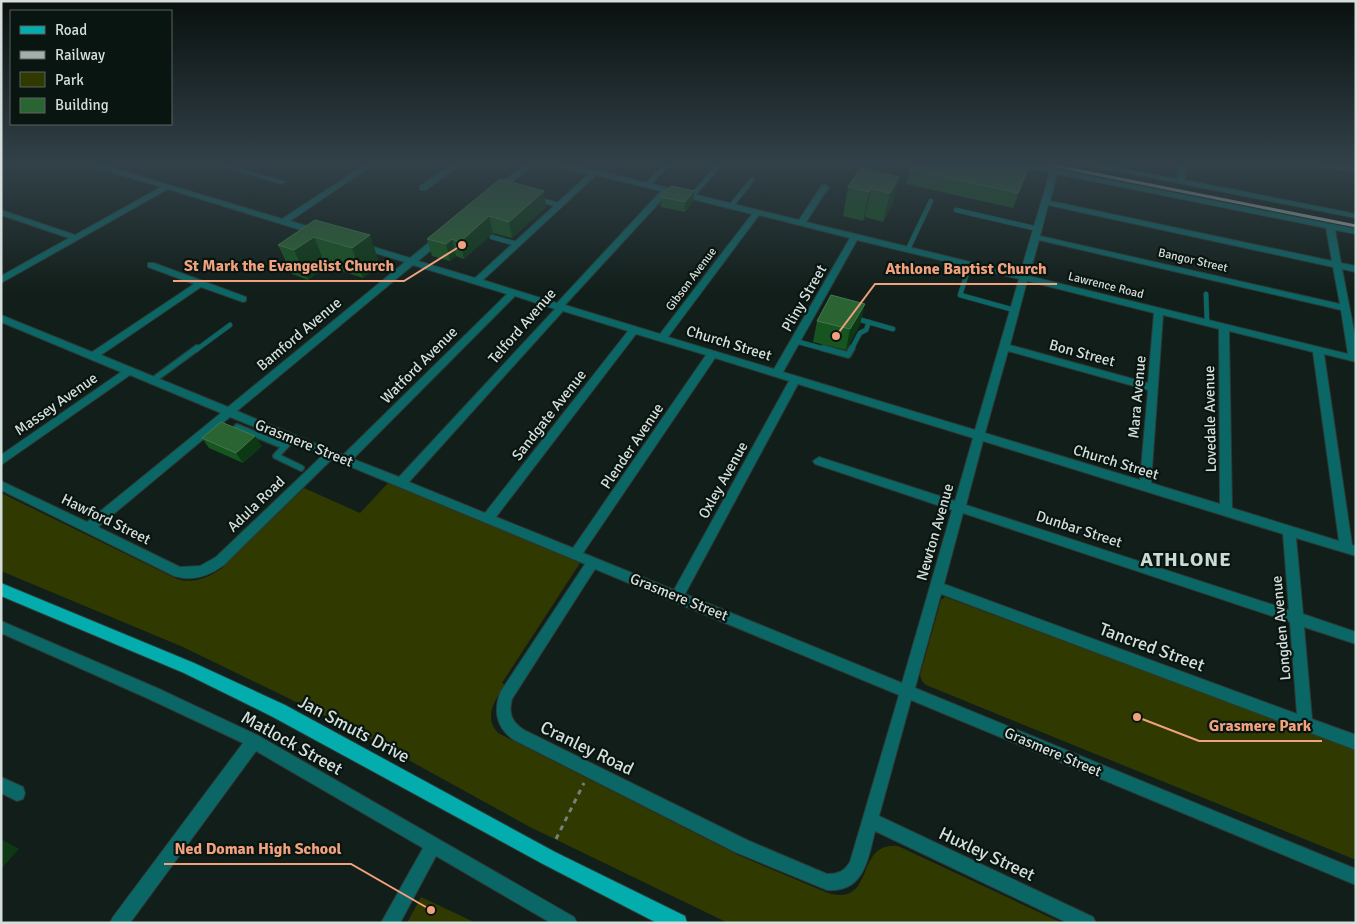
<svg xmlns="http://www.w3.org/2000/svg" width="1357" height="924" viewBox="0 0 1357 924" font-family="Signika,sans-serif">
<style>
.green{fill:#303a00}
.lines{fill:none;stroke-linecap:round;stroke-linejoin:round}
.lane-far1-casing{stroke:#2d3934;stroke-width:5.5}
.lane-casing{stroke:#2d3934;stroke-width:8}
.street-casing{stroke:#2d3934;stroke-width:2}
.primary-casing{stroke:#2d3934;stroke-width:2}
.path{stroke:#757f7b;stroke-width:3;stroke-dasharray:5 5;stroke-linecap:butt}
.lane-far1{stroke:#0b6666;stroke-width:4.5}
.lane{stroke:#0b6666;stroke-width:5.5}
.street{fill:#0b6666;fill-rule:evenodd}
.primary{fill:#04adad;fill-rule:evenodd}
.rail{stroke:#a5aeab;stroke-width:3}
.wall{fill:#16551f}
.shaded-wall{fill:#0c3914}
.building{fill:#2b6433;stroke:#46774e}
.labels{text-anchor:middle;stroke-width:4.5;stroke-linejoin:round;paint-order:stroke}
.far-street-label{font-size:12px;fill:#d6dedb;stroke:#081510}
.street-label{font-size:15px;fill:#d6dedb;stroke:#081510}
.near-street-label{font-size:18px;fill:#d6dedb;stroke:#081510}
.district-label{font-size:20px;font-weight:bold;letter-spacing:1px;fill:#cadbd4;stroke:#081510}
.leader{fill:none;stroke:#f2a17e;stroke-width:2}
.callout-dot{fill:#f2a17e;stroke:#081510;stroke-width:2}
.callout-label{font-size:16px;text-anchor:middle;font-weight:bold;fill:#f2a17e;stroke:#081510;stroke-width:4.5;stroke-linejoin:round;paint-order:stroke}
</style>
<rect width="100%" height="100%" fill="#111e19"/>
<!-- green -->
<g class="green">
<path d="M 388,483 L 580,563 L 502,683 L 505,685 C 495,701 483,716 498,733 L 738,855 L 828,893 C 877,907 853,842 898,846 L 1062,923 L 728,923 L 530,827 L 354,730 L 183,647 L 1,571 L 1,493 L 177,579 C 193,584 207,578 221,569 L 304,488 L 360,513 Z"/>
<path d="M 945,597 L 1356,749 L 1356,860 L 926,685 L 922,681 L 920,675 L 941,600 Z"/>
<path d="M 421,897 L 476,923 L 407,923 Z"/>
</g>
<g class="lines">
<defs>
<g id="lane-far1">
<path d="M 647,185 L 668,164"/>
<path d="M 692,196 L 720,164"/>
<path d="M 540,200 L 559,205"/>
<path d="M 731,206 L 752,180"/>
<path d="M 956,210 L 1038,229"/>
<path d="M 492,237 L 517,244"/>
<path d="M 908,249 L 931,201"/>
<path d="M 970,264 L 960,295 L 1014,310"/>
<path d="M 1206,294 L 1207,322"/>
<path d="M 854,318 L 893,329"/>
<path d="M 795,341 L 828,350"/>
<path d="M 196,350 L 230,325"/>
<path d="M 851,350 L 860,333 L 866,330 L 869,322"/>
</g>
<g id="lane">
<path d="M 823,348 L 848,355 L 852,348"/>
<path d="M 152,381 L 197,348"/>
<path d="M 237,427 L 284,446"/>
<path d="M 293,438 L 276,456 L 301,468"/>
</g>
<g id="street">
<path d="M 91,164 L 100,164 L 282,219 L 366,164 L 374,164 L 290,221 L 320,230 L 320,234 L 314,234 L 168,189 L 1,283 L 1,276 L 69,238 L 1,215 L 1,210 L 75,235 L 161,187 L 91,166 Z"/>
<path d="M 213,164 L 224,164 L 286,182 L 282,184 Z"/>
<path d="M 453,164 L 461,164 L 426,190 L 420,190 L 420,186 Z"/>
<path d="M 526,164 L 534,164 L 499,193 L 493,193 L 493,189 Z"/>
<path d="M 556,164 L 566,164 L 595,170 L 799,220 L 822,185 L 825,185 L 829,187 L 806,222 L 1020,274 L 1050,172 L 1016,166 L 1016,164 L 1028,164 L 1356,229 L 1356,234 L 1335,230 L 1341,263 L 1356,266 L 1356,272 L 1342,269 L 1356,341 L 1356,362 L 1324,354 L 1352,545 L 1356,546 L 1356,556 L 1296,538 L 1303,614 L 1356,632 L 1356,644 L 1304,627 L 1312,719 L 1356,735 L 1356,750 L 941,594 L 915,688 L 1356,869 L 1356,885 L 911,700 L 879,816 L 1093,917 L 1096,923 L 1068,923 L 875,831 C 868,859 864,893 827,890 L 735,852 L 514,740 C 496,728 493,710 501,691 L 585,564 L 332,459 L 224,565 C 209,576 192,582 174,576 L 1,490 L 1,481 L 87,522 L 221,413 L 130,375 L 1,465 L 1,455 L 121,372 L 1,322 L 1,315 L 92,352 L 194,284 L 148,267 L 148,263 L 154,263 L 246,297 L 246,301 L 243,302 L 201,287 L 101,355 L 228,407 L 405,262 L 358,248 L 358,244 L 364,244 L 410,258 L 437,236 L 443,236 L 443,240 L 418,261 L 475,278 L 589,174 L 556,166 ZM 1057,174 L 1326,228 L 1332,261 L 1050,201 ZM 596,175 L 661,191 L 557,303 L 483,280 ZM 668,193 L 752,214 L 660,334 L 565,305 ZM 1048,205 L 1333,267 L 1340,304 L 1040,236 ZM 759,215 L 850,238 L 774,369 L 668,337 ZM 857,240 L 1019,279 L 975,430 L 783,372 ZM 1039,240 L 1341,310 L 1348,354 L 1029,276 ZM 413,265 L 507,294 L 343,455 L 237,411 ZM 1027,281 L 1154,313 L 1148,383 L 1010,345 ZM 515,296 L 555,309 L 399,477 L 353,459 ZM 563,311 L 628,331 L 485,513 L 409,482 ZM 1163,315 L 1219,329 L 1220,504 L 1151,483 ZM 1229,331 L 1313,352 L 1339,541 L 1232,508 ZM 636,334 L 706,355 L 573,548 L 496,517 ZM 1008,351 L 1148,390 L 1140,480 L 985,433 ZM 715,358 L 789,381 L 674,590 L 583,553 ZM 798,384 L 973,438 L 955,501 L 819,457 L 813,461 L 815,464 L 952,510 L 902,683 L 685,594 ZM 230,417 L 323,455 L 216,557 L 200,566 L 180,567 L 98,527 ZM 983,441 L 1283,534 L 1289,610 L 966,505 ZM 963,513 L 1290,622 L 1297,714 L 944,584 ZM 595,569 L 899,695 L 850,862 C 844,871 839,874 827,874 L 747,840 L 524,730 C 512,722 508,714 512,699 Z"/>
<path d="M 1088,164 L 1100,164 L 1177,179 L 1178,164 L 1185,164 L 1185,180 L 1356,214 L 1356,218 L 1091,166 Z"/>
<path d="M 1315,164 L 1330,164 L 1356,168 L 1356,172 L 1319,166 Z"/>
<path d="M 1,621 L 157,688 L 259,736 L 574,917 L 577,923 L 551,923 L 436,856 L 400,923 L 381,923 L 423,848 L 256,751 L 130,923 L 110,923 L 113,917 L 243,743 L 147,698 L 1,633 Z"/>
<path d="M 1,777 L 23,787 L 25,793 L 23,799 L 17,801 L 1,793 Z"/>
</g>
<path id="primary" d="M 1,583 L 194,663 L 285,705 L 555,852 L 685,916 L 687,923 L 657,923 L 543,864 L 273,717 L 184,673 L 1,596 Z"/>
</defs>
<!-- lane-far1 casing -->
<use href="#lane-far1" class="lane-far1-casing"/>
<!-- lane casing -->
<use href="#lane" class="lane-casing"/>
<!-- street casing -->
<use href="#street" class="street-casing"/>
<!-- primary casing -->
<use href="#primary" class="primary-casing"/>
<!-- path -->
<path class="path" d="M 556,839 L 584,783"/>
<!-- lane-far1 -->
<use href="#lane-far1" class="lane-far1"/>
<!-- lane -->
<use href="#lane" class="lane"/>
<!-- street -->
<use href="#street" class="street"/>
<!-- primary -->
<use href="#primary" class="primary"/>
<!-- rail -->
<path class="rail" d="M 1045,164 L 1356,226"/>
</g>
<!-- wall -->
<g class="wall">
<path d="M 1030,164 L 1013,208 L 906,184 L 910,170 Z"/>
<path d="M 899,177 L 892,205 L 883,222 L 865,217 L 863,221 L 843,216 L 848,187 Z"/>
<path d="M 500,179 L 546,207 L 512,238 L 493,233 L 464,259 L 456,256 L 450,261 L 432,256 L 427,239 Z"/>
<path d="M 694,191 L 693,201 L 685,212 L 661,207 L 660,197 Z"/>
<path d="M 315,220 L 380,265 L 363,278 L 326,266 L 308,280 L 292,274 L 278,245 Z"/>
<path d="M 817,321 L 860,324 L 846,350 L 813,342 Z"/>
<path d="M 202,438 L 262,446 L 243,463 L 209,448 Z"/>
</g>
<!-- shaded-wall -->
<g class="shaded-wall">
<path d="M 899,177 L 892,205 L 883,222 L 890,193 Z"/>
<path d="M 871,189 L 865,217 L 863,221 L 869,192 Z"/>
<path d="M 544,191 L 546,207 L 512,238 L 509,222 Z"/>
<path d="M 694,191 L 693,201 L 685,212 L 685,202 Z"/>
<path d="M 489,216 L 493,233 L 464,259 L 460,242 Z"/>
<path d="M 370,235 L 380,265 L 363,278 L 352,248 Z"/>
<path d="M 314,237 L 326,266 L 308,280 L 294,250 Z"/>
<path d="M 452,239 L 456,256 L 450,261 L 446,244 Z"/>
<path d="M 865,304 L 860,324 L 846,350 L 850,329 Z"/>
<path d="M 255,436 L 262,446 L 243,463 L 236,453 Z"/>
<path d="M 1,839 L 19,849 L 1,869 Z"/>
</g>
<!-- building -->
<g class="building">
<path d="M 913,164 L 1030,164 L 1018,193 L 910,170 Z"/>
<path d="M 860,168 L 899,177 L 890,193 L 871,189 L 869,192 L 848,187 Z"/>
<path d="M 500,179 L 544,191 L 509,222 L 489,216 L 460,242 L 452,239 L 446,244 L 427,239 Z"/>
<path d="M 671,186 L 694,191 L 685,202 L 660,197 Z"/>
<path d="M 315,220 L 370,235 L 352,248 L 314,237 L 294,250 L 278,245 Z"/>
<path d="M 831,295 L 865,304 L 850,329 L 817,321 Z"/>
<path d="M 221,422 L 255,436 L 236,453 L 202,438 Z"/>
</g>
<!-- sky -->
<linearGradient id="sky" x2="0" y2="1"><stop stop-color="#09100e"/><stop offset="0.56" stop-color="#324149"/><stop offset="1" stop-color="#324149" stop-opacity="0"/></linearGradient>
<rect width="1357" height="293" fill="url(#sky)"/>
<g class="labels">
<!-- far-street labels -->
<g class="far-street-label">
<text transform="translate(1193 260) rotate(13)" y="4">Bangor Street</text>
<text transform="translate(691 279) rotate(-53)" y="4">Gibson Avenue</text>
<text transform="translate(1106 285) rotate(14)" y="4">Lawrence Road</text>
</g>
<!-- street labels -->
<g class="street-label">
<text transform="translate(804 298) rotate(-60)" y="5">Pliny Street</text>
<text transform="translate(522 326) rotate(-49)" y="5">Telford Avenue</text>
<text transform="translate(299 334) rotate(-40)" y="5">Bamford Avenue</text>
<text transform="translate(729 343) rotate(17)" y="5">Church Street</text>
<text transform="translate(1082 353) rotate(15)" y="5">Bon Street</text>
<text transform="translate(419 365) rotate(-45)" y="5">Watford Avenue</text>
<text transform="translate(1137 397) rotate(-85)" y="5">Mara Avenue</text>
<text transform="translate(56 404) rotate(-35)" y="5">Massey Avenue</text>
<text transform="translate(549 415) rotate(-52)" y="5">Sandgate Avenue</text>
<text transform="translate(1210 419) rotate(-91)" y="5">Lovedale Avenue</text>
<text transform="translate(304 443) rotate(22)" y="5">Grasmere Street</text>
<text transform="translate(632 446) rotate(-56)" y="5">Plender Avenue</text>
<text transform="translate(1116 462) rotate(17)" y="5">Church Street</text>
<text transform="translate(723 480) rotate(-61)" y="5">Oxley Avenue</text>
<text transform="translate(256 504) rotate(-44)" y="5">Adula Road</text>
<text transform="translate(106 519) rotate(26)" y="5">Hawford Street</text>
<text transform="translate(1079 529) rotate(18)" y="5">Dunbar Street</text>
<text transform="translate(935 532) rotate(-74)" y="5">Newton Avenue</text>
<text transform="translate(679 597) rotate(22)" y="5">Grasmere Street</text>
<text transform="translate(1281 628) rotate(-95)" y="5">Longden Avenue</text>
<text transform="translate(1053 752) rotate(23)" y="5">Grasmere Street</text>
</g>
<!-- near-street labels -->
<g class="near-street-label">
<text transform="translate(1152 647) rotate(20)" y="6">Tancred Street</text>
<text transform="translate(354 729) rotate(28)" y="6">Jan Smuts Drive</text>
<text transform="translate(292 743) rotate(29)" y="6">Matlock Street</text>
<text transform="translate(587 748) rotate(26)" y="6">Cranley Road</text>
<text transform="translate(987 854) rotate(25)" y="6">Huxley Street</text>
</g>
<!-- district labels -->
<g class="district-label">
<text x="1186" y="566">ATHLONE</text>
</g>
</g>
<!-- callouts -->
<path class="leader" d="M462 245L404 281H173M836 336L875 284H1057M1137 717L1199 741H1322M431 910L351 864H164"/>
<g class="callout-dot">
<circle cx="462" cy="245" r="5"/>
<circle cx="836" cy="336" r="5"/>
<circle cx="1137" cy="717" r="5"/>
<circle cx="431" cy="910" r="5"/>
</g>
<g class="callout-label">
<text x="289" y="271">St Mark the Evangelist Church</text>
<text x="966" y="274">Athlone Baptist Church</text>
<text x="1260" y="731">Grasmere Park</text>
<text x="258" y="854">Ned Doman High School</text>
</g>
<!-- border -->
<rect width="1357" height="924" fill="none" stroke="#d6dedb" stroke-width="5"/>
<!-- legend -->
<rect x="10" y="10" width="162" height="115" fill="#081510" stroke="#5a6561"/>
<rect x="20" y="26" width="25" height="8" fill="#04adad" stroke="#5a6561"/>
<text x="55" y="35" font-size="15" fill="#d6dedb">Road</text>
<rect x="20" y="51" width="25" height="8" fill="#a5aeab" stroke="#5a6561"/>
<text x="55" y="60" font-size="15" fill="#d6dedb">Railway</text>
<rect x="20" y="72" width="25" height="15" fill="#303a00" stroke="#5a6561"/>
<text x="55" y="85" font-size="15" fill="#d6dedb">Park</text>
<rect x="20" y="98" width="25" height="15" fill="#2b6433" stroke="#5a6561"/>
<text x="55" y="110" font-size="15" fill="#d6dedb">Building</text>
</svg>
